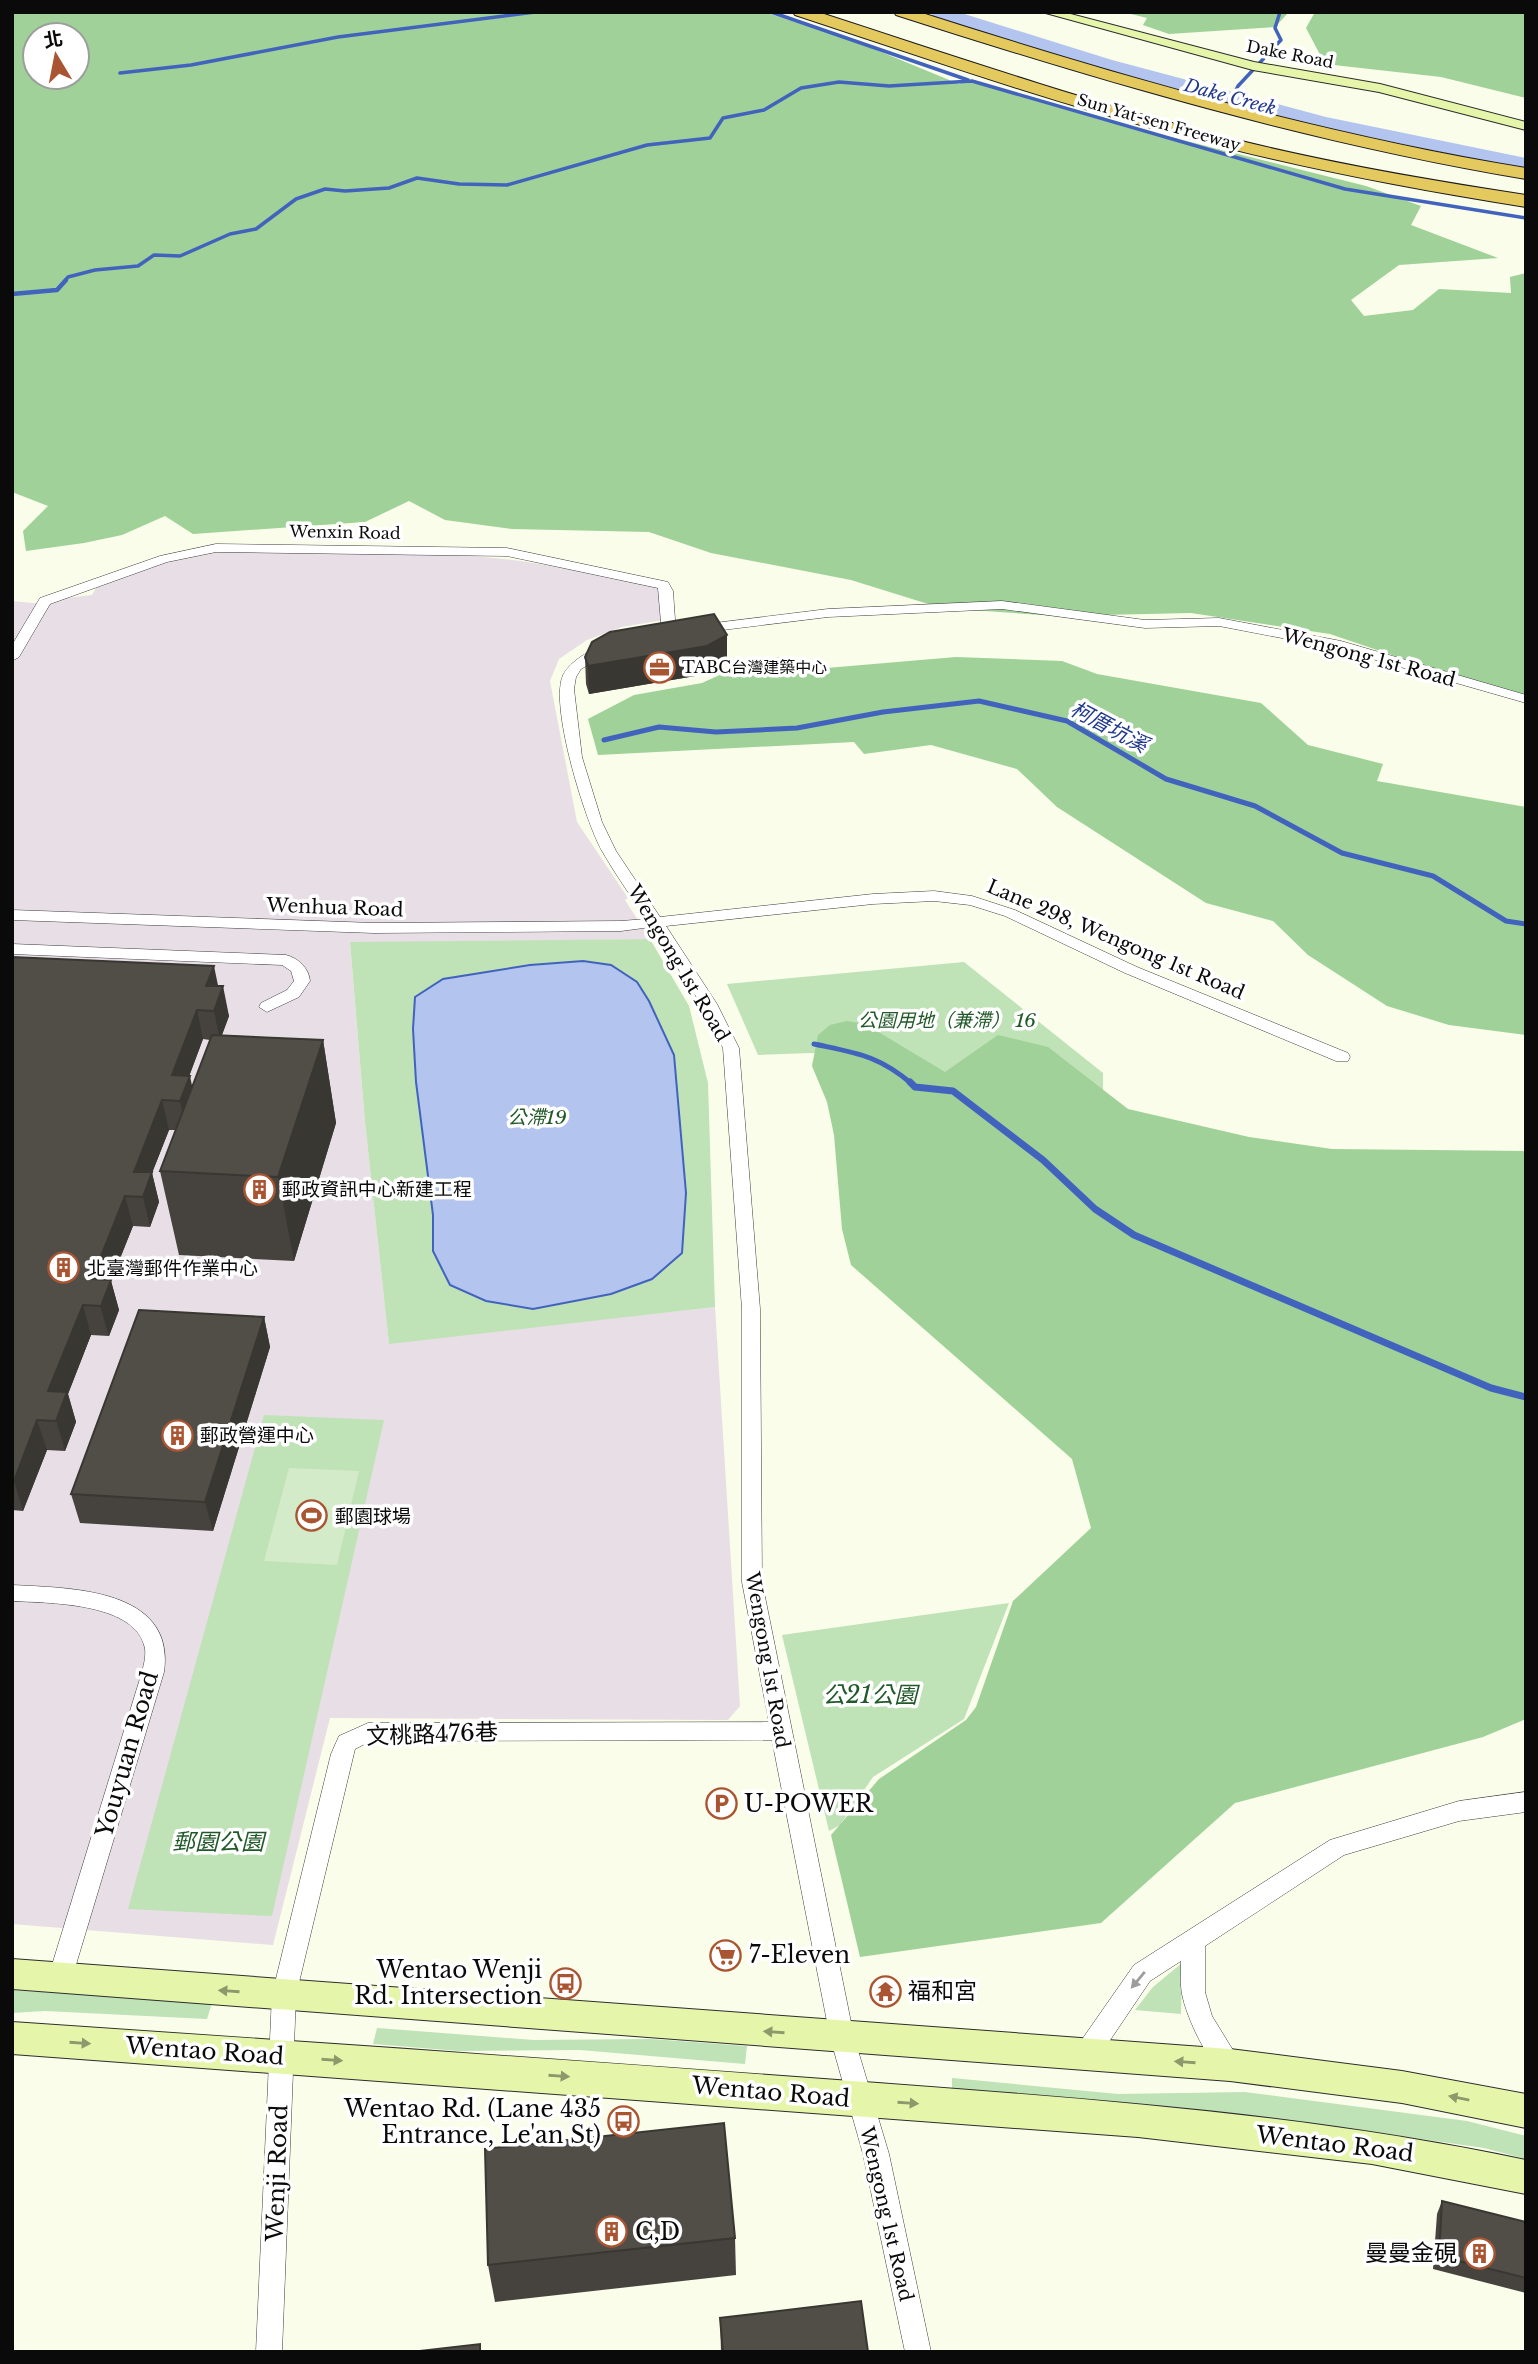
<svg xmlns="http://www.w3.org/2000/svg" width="1538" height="2364" viewBox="0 0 1538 2364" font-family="'Libre Baskerville','Noto Sans TC',serif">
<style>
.industrial{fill:#e8dee6}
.green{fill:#bfe2b7}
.forest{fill:#9fd198;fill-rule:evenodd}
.pitch{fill:#d3ebc8}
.water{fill:#b3c4ee;stroke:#4263bd;stroke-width:2}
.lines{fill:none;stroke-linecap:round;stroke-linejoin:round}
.stream-far3{stroke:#4263bd;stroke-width:3.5}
.stream-far2{stroke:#4263bd;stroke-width:4.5}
.stream-far1{stroke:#4263bd;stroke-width:5}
.stream{stroke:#4263bd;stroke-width:7}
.river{fill:#b3c4ee;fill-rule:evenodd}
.street-casing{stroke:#3d3d3d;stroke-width:1}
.secondary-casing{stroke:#2c2c2c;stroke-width:2}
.highway-casing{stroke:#1b1b1b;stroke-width:2}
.street{fill:#fff;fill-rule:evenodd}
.secondary{fill:#e5f6ab;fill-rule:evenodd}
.highway{fill:#e4c95f;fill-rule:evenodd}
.wall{fill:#46433e;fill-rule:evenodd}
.shaded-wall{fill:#393732}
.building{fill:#514e48;stroke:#393732;stroke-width:2}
.oneway{fill:#9d9d9d}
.oneway2{fill:#8d986b}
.labels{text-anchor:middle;stroke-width:7;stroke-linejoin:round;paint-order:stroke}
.far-street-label{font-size:16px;fill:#0a0a0a;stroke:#fff}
.far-poi-label{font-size:16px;fill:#0a0a0a;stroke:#fff;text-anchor:start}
.far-water-label{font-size:18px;font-style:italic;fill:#223a8d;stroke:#fff}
.street-label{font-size:19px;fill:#0a0a0a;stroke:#fff}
.park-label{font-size:19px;font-style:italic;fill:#225929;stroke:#fff}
.poi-label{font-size:19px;fill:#0a0a0a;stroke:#fff;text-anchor:start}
.water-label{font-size:21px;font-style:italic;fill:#223a8d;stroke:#fff}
.near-park-label{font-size:23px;font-style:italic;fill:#225929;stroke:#fff}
.near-street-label{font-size:23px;fill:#0a0a0a;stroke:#fff}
.near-poi-label{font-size:23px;fill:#0a0a0a;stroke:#fff;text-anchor:start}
</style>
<rect width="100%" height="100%" fill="#fafde9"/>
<!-- industrial -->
<path class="industrial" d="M 259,551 L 446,553 L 521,561 L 662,584 L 663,620 L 622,627 L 587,640 L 559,659 L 550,681 L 577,822 L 628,898 L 625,900 L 650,939 L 350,943 L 365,1122 L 389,1343 L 715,1307 L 740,1706 L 728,1720 L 330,1718 L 273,1945 L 12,1924 L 12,601 L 43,604 L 58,599 L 92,595 L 96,588 L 181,557 L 201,553 Z"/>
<!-- green -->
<g class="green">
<path d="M 650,939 L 689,1006 L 708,1083 L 715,1307 L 389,1344 L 365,1122 L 350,942 Z"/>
<path d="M 964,962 L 1103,1073 L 1103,1115 L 840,1052 L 758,1055 L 727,984 Z"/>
<path d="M 264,1415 L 384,1420 L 272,1916 L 128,1909 Z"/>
<path d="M 1009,1603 L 964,1719 L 873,1777 L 840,1825 L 829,1831 L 782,1635 Z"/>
<path d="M 1182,1963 L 1181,2014 L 1135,2010 L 1153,1987 Z"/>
<path d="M 12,1990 L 212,2003 L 207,2019 L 45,2011 L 12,2013 Z"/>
<path d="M 377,2028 L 534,2040 L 651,2039 L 747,2046 L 745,2064 L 580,2050 L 459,2051 L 373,2044 Z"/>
<path d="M 952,2078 L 1118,2094 L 1245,2092 L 1467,2121 L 1526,2136 L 1526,2159 L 1484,2148 L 1344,2128 L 952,2092 Z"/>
</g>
<!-- forest -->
<g class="forest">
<path d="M 12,12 L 764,12 L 857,42 L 959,84 L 964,79 L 1091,117 L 1366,186 L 1421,206 L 1411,225 L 1498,258 L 1399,265 L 1351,300 L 1364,316 L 1413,310 L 1439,289 L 1511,293 L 1510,277 L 1526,273 L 1526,695 L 1439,671 L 1330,634 L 1191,613 L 1056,616 L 941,608 L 851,580 L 711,553 L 649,532 L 512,529 L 445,520 L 409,501 L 365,522 L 193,534 L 165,516 L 122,535 L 84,543 L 26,551 L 23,531 L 48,506 L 12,492 ZM 35,35 L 77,35 L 77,77 L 35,77 Z"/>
<path d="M 1123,12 L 1289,12 L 1275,27 L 1169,34 L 1143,25 L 1147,18 Z"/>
<path d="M 1315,12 L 1526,12 L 1526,98 L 1441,77 L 1325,64 L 1306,28 Z"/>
<path d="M 782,657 L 815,669 L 956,657 L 1062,661 L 1097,674 L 1261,703 L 1308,745 L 1383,764 L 1377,781 L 1526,807 L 1526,1035 L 1449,1025 L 1387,1006 L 1308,955 L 1273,921 L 1206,903 L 1057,807 L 1017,769 L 931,745 L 864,754 L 854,742 L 598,755 L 588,719 L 634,695 L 702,683 L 755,659 Z"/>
<path d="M 847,1021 L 865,1024 L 945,1072 L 998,1035 L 1048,1047 L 1128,1109 L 1249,1137 L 1332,1149 L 1526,1151 L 1526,1719 L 1483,1737 L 1235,1803 L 1101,1923 L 860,1957 L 831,1835 L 879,1779 L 966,1720 L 976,1707 L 1013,1601 L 1091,1528 L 1072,1459 L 851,1265 L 842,1229 L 834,1135 L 827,1102 L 812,1066 L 818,1035 L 830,1025 Z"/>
</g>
<!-- pitch -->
<path class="pitch" d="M 289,1468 L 359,1471 L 337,1565 L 264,1561 Z"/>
<!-- water -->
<path class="water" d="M 583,961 L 611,965 L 637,982 L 649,1001 L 674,1055 L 686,1193 L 682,1253 L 652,1279 L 611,1294 L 533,1309 L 486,1301 L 450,1285 L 433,1251 L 433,1215 L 416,1082 L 413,1029 L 415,997 L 443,979 L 530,965 Z"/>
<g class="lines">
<!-- stream-far3 -->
<g class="stream-far3">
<path d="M 771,12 L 968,80"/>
<path d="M 120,73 L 191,65 L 338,37 L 535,12"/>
<path d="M 1232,98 L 1238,86 L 1281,40 L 1275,28 L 1280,12"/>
<path d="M 64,282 L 68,277 L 95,270 L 138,266 L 154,255 L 180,256 L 230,234 L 256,229 L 296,199 L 325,189 L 345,191 L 389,188 L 417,178 L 459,184 L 507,185 L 647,145 L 710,138 L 723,118 L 764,110 L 801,88 L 839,82 L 889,86 L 972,81 L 1345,189 L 1526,218"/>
</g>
<!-- stream-far2 -->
<path class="stream-far2" d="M 12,294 L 57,290 L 66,280"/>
<!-- stream-far1 -->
<g class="stream-far1">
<path d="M 604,740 L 659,727 L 716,732 L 797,728 L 883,712 L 979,701 L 1067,721 L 1166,779 L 1255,806 L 1342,853 L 1433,876 L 1506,921 L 1526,924"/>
<path d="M 814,1044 C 856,1053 878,1055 912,1084"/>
</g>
<!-- stream -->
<path class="stream" d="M 910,1082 L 915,1087 L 953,1091 L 1043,1160 L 1095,1209 L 1134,1235 L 1491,1388 L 1526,1397"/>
<!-- river -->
<path class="river" d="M 930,12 L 958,12 L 1112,60 L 1326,117 L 1526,158 L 1526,170 L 1317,126 L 1098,68 L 933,16 Z"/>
<defs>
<g id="street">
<path d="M 216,544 L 507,548 L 668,582 L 673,591 L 676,634 L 669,638 L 662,634 L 658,588 L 507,556 L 216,552 L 167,562 L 50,604 L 19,657 L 12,661 L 12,645 L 40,598 L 160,556 Z"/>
<path d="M 1002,601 L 1145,620 L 1219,618 L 1341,641 L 1526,695 L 1526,703 L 1334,648 L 1219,626 L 1145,628 L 1002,609 L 828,617 L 698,633 L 691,629 L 698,625 L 828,609 Z"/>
<path d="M 606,645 L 611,646 L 611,652 L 581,669 L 576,677 L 574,689 L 582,757 L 602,822 L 616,851 L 660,917 L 873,894 L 934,891 L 972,896 L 1015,910 L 1137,967 L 1348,1053 L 1350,1057 L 1348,1061 L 1336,1061 L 1125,973 L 1005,916 L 970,905 L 934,901 L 873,904 L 666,926 L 717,1004 L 739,1048 L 760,1309 L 762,1582 L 854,2037 L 889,2154 L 931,2352 L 905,2352 L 863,2154 L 830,2037 L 772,1740 L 371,1741 L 355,1749 L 296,1995 L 282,2352 L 256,2352 L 272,1995 L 331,1754 L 339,1736 L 368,1723 L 769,1722 L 742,1582 L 742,1309 L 723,1048 L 701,1004 L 651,927 L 621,931 L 374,933 L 12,920 L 12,910 L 374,923 L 621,921 L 646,919 C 631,896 615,874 602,851 C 585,821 549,705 563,675 C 570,661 591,649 606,645 Z"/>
<path d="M 12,944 L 286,955 C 298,958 309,968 310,981 L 299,997 L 267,1012 L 259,1007 L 261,1003 L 287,990 L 294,981 L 291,971 L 282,965 L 12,954 Z"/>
<path d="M 12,1585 C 70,1588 176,1588 164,1672 L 72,1978 L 68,1986 L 60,1989 L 52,1986 L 48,1978 L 142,1672 C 144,1664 147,1653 144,1645 C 132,1602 47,1603 12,1601 Z"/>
<path d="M 1526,1792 L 1526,1812 L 1459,1821 L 1344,1855 L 1205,1946 L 1205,1992 L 1212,2016 L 1242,2065 L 1239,2073 L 1230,2077 C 1209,2068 1186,2016 1182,1994 C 1180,1983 1181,1971 1181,1961 L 1150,1981 L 1094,2064 L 1085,2068 L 1076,2064 L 1073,2056 L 1076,2048 L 1134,1965 L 1330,1840 L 1459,1801 Z"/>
</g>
<g id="secondary">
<path d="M 1042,12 L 1063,12 L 1254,62 L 1380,84 L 1526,122 L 1526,130 L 1379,92 L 1253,70 Z"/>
<path d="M 12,1959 L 1230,2049 L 1402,2071 L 1526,2094 L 1526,2128 L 1402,2103 L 1230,2081 L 12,1989 Z"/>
<path d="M 12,2022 C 292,2041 571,2060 851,2081 C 1077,2098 1303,2113 1526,2160 L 1526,2194 L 1372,2164 L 1138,2137 L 12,2054 Z"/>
</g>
<g id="highway">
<path d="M 793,12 L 818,12 C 944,53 1070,96 1198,130 C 1306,159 1416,178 1526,195 L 1526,207 C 1412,189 1300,168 1189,138 C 1056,104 926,58 795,15 Z"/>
<path d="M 894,12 L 919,12 C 1119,76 1319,134 1526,168 L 1526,179 C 1311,143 1104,82 896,15 Z"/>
</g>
</defs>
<!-- street casing -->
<use href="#street" class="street-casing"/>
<!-- secondary casing -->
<use href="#secondary" class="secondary-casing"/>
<!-- highway casing -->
<use href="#highway" class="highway-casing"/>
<!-- street -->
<use href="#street" class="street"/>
<!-- secondary -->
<use href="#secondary" class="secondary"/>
<!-- highway -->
<use href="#highway" class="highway"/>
</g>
<!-- wall -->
<g class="wall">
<path d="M 727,635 L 727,662 L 707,674 L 589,694 L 586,684 L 585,657 Z"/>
<path d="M 12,957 L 218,986 L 229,1016 L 222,1035 L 323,1040 L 336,1123 L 294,1261 L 179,1255 L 160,1171 L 176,1130 L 169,1130 L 152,1173 L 159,1202 L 150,1227 L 133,1226 L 111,1281 L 119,1310 L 109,1336 L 91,1335 L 68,1394 L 76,1422 L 65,1451 L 47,1450 L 23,1511 L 12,1510 ZM 203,1039 L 210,1040 L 192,1087 L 189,1076 Z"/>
<path d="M 264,1317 L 270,1347 L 213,1531 L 80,1523 L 71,1494 Z"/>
<path d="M 1442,2201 L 1526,2222 L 1526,2293 L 1433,2269 L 1437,2214 Z"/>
<path d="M 735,2238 L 736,2275 L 495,2302 L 488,2265 Z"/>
<path d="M 720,2318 L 868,2352 L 721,2352 Z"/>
</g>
<!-- shaded-wall -->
<g class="shaded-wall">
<path d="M 727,635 L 727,662 L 707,674 L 589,694 L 588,666 Z"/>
<path d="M 214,966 L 220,995 L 206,986 Z"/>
<path d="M 223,986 L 229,1016 L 220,1040 L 214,1011 Z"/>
<path d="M 197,1010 L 203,1039 L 180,1101 L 172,1075 Z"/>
<path d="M 323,1040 L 336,1123 L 294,1261 L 278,1177 Z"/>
<path d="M 190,1076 L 196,1105 L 186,1131 L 180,1101 Z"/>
<path d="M 162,1100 L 169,1130 L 152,1173 L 159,1202 L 150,1227 L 143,1197 L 134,1172 Z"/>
<path d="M 125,1196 L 133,1226 L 111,1281 L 119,1310 L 109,1336 L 92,1279 Z"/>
<path d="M 83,1305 L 91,1335 L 68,1394 L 76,1422 L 65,1451 L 48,1391 Z"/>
<path d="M 264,1317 L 270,1347 L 213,1531 L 205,1502 Z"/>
<path d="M 37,1420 L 47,1450 L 23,1511 L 14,1481 Z"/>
</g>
<!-- building -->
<g class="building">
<path d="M 714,614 L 727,635 L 707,646 L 588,666 L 585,657 L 592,642 L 610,632 Z"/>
<path d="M 12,957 L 214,966 L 206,986 L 223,986 L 214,1011 L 197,1010 L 172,1075 L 190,1076 L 180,1101 L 162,1100 L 134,1172 L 152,1172 L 143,1197 L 125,1196 L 92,1279 L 111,1280 L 101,1306 L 83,1305 L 48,1391 L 67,1392 L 56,1421 L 37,1420 L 14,1481 L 12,1481 Z"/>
<path d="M 212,1035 L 323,1040 L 278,1177 L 160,1171 Z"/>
<path d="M 139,1310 L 264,1317 L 205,1502 L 71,1494 Z"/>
<path d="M 724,2123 L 735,2238 L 488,2265 L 485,2149 Z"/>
<path d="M 1442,2201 L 1526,2222 L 1526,2278 L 1439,2256 Z"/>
<path d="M 861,2301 L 868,2352 L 723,2352 L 720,2318 Z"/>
<path d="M 480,2344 L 480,2352 L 411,2352 Z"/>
</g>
<!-- one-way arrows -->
<defs><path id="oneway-solid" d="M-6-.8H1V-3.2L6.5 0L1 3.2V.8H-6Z" transform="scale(1.75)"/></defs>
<use class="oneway" href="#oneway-solid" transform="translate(1138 1980) rotate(130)"/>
<g class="oneway2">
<use href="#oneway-solid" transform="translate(229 1991) rotate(-176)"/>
<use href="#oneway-solid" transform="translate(774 2032) rotate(-176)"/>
<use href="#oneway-solid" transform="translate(80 2043) rotate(4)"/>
<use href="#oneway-solid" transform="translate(332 2060) rotate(4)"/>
<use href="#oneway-solid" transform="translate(1185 2062) rotate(-176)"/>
<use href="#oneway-solid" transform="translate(559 2076) rotate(4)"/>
<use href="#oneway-solid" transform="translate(1459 2098) rotate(-169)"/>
<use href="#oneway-solid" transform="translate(908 2103) rotate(4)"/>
</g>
<!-- icons -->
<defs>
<symbol id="office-ring" viewBox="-11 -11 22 22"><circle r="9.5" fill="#fff" stroke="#aa5532" stroke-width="1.5"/><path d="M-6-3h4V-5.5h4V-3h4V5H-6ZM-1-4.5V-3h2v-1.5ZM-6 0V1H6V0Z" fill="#aa5532"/></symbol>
<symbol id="building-ring" viewBox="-11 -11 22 22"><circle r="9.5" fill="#fff" stroke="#aa5532" stroke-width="1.5"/><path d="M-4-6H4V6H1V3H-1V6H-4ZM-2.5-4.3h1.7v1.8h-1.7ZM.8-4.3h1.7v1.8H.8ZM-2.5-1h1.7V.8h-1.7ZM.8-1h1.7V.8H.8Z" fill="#aa5532"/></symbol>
<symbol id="stadium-ring" viewBox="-11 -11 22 22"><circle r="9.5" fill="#fff" stroke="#aa5532" stroke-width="1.5"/><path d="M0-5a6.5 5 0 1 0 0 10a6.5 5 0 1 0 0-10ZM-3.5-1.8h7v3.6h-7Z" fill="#aa5532"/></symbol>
<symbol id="parking-ring" viewBox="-11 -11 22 22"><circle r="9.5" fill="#fff" stroke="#aa5532" stroke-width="1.5"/><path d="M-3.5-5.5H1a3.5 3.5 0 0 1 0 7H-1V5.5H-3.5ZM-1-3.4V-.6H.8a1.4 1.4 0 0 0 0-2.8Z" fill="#aa5532"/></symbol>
<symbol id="supermarket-ring" viewBox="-11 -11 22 22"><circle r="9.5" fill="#fff" stroke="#aa5532" stroke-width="1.5"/><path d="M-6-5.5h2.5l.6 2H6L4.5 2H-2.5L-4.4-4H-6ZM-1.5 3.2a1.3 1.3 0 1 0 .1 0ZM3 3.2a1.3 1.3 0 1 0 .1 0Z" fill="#aa5532"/></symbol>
<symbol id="bus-ring" viewBox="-11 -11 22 22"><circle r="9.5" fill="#fff" stroke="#aa5532" stroke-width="1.5"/><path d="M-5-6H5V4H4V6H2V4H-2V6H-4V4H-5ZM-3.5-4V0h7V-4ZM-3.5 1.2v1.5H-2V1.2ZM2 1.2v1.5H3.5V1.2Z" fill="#aa5532"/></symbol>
<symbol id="temple-ring" viewBox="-11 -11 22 22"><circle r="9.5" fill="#fff" stroke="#aa5532" stroke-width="1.5"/><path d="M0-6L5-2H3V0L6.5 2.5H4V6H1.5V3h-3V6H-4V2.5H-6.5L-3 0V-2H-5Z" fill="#aa5532"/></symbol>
</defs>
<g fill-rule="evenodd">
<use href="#office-ring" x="642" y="650" width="35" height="35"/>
<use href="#building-ring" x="242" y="1172" width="35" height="35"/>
<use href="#building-ring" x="46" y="1250" width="35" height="35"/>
<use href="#building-ring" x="160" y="1418" width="35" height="35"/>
<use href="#stadium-ring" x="294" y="1498" width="35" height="35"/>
<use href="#parking-ring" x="704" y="1786" width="35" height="35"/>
<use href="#supermarket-ring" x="708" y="1938" width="35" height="35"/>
<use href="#bus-ring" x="548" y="1966" width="35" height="35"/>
<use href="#temple-ring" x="868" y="1974" width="35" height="35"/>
<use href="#bus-ring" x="606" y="2104" width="35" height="35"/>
<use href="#building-ring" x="594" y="2214" width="35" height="35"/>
<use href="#building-ring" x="1462" y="2236" width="35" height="35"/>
</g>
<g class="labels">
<!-- far-street labels -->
<g class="far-street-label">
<text transform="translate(1290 54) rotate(11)" y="6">Dake Road</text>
<text transform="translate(1159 122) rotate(16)" y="6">Sun Yat-sen Freeway</text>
<text transform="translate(345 532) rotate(1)" y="6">Wenxin Road</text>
</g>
<!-- far-poi labels -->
<g class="far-poi-label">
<text x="682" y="673">TABC台灣建築中心</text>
</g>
<!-- far-water labels -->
<g class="far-water-label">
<text transform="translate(1230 97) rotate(15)" y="6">Dake Creek</text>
</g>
<!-- street labels -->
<g class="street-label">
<text transform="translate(1369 657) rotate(15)" y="7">Wengong 1st Road</text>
<text transform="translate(335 907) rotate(2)" y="7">Wenhua Road</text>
<text transform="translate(1116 939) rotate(23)" y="7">Lane 298, Wengong 1st Road</text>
<text transform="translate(679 963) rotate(59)" y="7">Wengong 1st Road</text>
<text transform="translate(768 1660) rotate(80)" y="7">Wengong 1st Road</text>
<text transform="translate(887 2214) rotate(77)" y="7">Wengong 1st Road</text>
</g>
<!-- park labels -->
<g class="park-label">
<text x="947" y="1027">公園用地（兼滯） 16</text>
<text x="537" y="1124">公滯19</text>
</g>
<!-- poi labels -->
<g class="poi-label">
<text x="282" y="1196">郵政資訊中心新建工程</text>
<text x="87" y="1275">北臺灣郵件作業中心</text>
<text x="200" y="1442">郵政營運中心</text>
<text x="335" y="1523">郵園球場</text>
</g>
<!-- water labels -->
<g class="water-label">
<text transform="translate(1109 727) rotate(28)" y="7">柯厝坑溪</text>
</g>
<!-- near-park labels -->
<g class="near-park-label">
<text x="870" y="1703">公21公園</text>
<text x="218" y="1850">郵園公園</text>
</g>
<!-- near-street labels -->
<g class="near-street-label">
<text transform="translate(432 1734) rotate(-2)" y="8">文桃路476巷</text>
<text transform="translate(127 1754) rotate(-74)" y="8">Youyuan Road</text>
<text transform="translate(205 2051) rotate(4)" y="8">Wentao Road</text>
<text transform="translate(771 2092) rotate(5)" y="8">Wentao Road</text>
<text transform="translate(1335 2144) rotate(7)" y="8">Wentao Road</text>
<text transform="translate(277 2173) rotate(-88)" y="8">Wenji Road</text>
</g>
<!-- near-poi labels -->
<g class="near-poi-label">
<text x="744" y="1812">U-POWER</text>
<text x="749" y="1963">7-Eleven</text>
<text x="542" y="1978" text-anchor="end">Wentao Wenji<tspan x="542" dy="26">Rd. Intersection</tspan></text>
<text x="908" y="1999">福和宮</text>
<text x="601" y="2117" text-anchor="end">Wentao Rd. (Lane 435<tspan x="601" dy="26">Entrance, Le'an St)</tspan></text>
<text x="635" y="2240">C,D</text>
<text x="1457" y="2261" text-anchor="end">曼曼金硯</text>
</g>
</g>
<!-- border -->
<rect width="1538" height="2364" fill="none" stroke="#0a0a0a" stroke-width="28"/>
<!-- north arrow -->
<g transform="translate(56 56) rotate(350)"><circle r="33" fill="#ffffff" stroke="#9d9d9d" stroke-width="2"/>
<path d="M0-5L12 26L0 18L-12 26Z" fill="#aa5532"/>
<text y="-10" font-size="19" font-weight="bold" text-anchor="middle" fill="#0a0a0a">北</text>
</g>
</svg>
